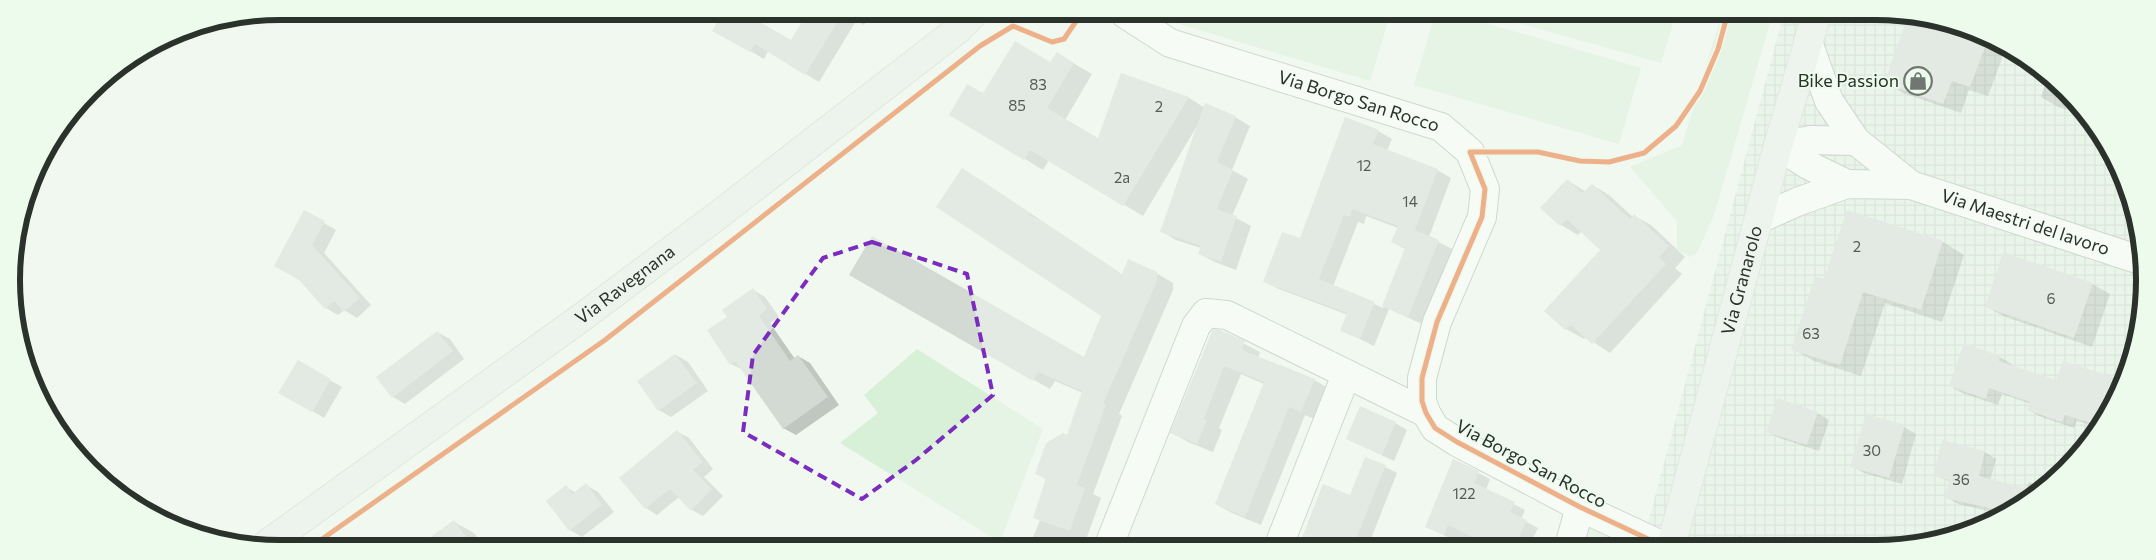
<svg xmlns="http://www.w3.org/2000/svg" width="2156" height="560" viewBox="0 0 2156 560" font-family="Commissioner,sans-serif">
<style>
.industrial{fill:url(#industrial-grid)}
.green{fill:#d8f0d8}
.shadow{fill:#0003;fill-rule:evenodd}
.building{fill:#d3d9d3}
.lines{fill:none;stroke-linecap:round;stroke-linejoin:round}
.minor-casing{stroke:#aaafaa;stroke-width:30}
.major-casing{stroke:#cfd3cf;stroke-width:30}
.minor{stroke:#fdfefd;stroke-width:28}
.major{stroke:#e7f0e8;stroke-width:28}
.cycleway-casing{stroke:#ecfbec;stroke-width:8}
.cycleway{stroke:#e8590c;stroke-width:5}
.marked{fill:none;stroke:#7b2cbf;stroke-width:4;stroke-dasharray:10 6;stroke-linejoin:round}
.labels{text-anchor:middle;stroke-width:4;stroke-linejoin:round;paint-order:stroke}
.number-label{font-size:15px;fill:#555b55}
.poi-label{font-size:18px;fill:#2b312b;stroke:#ecfbec;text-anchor:end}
.street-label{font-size:18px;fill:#2b312b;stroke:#ecfbec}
.rim{fill:none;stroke:#2b312b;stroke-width:6}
</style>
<defs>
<pattern id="industrial-grid" width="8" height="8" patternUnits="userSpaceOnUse" patternTransform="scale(1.25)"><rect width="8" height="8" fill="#e2f1e2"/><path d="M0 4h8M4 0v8" fill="none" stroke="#c2cfc2"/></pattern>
</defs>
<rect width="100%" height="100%" fill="#f0f8f0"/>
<!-- industrial -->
<path class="industrial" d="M 1783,16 L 1928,16 L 2025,56 L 2099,130 L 2140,227 L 2140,332 L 2117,399 L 2066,470 L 1995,521 L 1911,546 L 1642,546 Z"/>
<!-- green -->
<g class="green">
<path d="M 1145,14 L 1390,15 L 1370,81 Z"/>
<path d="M 1435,15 L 1458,15 L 1641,68 L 1619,144 L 1414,85 Z"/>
<path d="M 1490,15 L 1675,16 L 1661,63 Z"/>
<path d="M 1721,16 L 1772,16 L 1714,215 L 1697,253 L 1689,257 L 1677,249 L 1677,221 L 1630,167 L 1682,145 Z"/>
<path d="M 917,349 L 1043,429 L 1000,542 L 840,443 L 878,413 L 864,395 Z"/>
<path d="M 1590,528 L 1643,541 L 1642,546 L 1578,546 L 1582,531 Z"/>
</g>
<!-- shadow -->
<g class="shadow">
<path d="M 724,13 L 742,13 L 791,41 L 809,13 L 871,13 L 864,25 L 856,21 L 819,82 L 768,51 L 764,59 L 714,30 Z"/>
<path d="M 1928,16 L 1986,40 L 1986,43 L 2004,53 L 1988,96 L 1969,90 L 1961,113 L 1903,93 L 1886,83 Z"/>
<path d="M 1057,54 L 1092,74 L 1065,120 L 1098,140 L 1121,75 L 1189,98 L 1205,108 L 1235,117 L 1250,126 L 1232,170 L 1248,179 L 1232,216 L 1251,226 L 1236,270 L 1215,262 L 1200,254 L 1201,248 L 1176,240 L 1161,231 L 1197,126 L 1143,216 L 1049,160 L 1043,170 L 1025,159 L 984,95 L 1051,64 Z"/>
<path d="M 2047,78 L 2084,115 L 2058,107 L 2041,97 Z"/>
<path d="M 1378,131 L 1392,139 L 1387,151 L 1437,170 L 1451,178 L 1429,237 L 1452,249 L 1422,324 L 1389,309 L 1374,346 L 1342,330 L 1348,315 L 1279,289 L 1265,282 L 1301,240 ZM 1366,216 L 1398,228 L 1392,242 L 1405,249 L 1383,308 L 1333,286 L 1358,222 L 1364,224 Z"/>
<path d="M 979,179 L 1123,275 L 1156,273 L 1173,283 L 1173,290 L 1119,414 L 1122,416 L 1093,494 L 1101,498 L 1084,545 L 1030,545 L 1040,520 L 1047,480 L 1037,473 L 1068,436 L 1083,393 L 1055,381 L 1050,389 L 851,275 L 1085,358 L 1103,316 Z"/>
<path d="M 1567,180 L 1586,192 L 1592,185 L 1609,195 L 1633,217 L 1634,216 L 1651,225 L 1685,257 L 1675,268 L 1682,274 L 1610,353 L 1586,337 L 1584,339 L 1566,329 L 1546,311 L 1602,250 L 1582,231 L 1578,235 L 1561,225 L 1542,208 Z"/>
<path d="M 305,212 L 336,230 L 324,253 L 371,305 L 357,318 L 344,310 L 338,315 L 326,308 L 300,279 Z"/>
<path d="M 1847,212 L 1943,242 L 1964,255 L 1942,322 L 1885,303 L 1861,376 L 1814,361 L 1793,349 L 1825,281 Z"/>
<path d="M 2092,284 L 2110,294 L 2092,347 L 2003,316 L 1986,306 Z"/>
<path d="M 753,290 L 765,297 L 779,317 L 770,323 L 795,359 L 798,356 L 810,363 L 839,405 L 796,435 L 783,428 L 743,370 L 731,364 L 729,317 Z"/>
<path d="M 1219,331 L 1260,352 L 1258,358 L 1314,380 L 1330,389 L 1317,420 L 1305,415 L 1261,525 L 1232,513 L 1216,504 L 1264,384 L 1241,374 L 1219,428 L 1222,430 L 1213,452 L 1188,442 L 1172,433 Z"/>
<path d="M 437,332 L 450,339 L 464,359 L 405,404 L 393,397 Z"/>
<path d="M 1965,345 L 2000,357 L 2012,364 L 2011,366 L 2057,382 L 2115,379 L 2122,383 L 2117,399 L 2097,427 L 2077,421 L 2074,428 L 2041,417 L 2029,410 L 2031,404 L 2002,394 L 1998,405 L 1962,393 L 1950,386 Z"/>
<path d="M 676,355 L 688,362 L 708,391 L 671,417 L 659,410 Z"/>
<path d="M 298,362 L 342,387 L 324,418 L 280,392 Z"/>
<path d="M 1817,413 L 1829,420 L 1819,451 L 1779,438 L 1767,431 Z"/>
<path d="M 1395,423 L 1407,430 L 1394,461 L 1347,439 Z"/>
<path d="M 1904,427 L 1916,434 L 1902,484 L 1864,473 L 1852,466 Z"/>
<path d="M 678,432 L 689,438 L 713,469 L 704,477 L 723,496 L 703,516 L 692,510 L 679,497 L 657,515 L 646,508 L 621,478 Z"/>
<path d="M 1943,442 L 1985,452 L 1996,459 L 1990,481 L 2026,489 L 2029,482 L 2042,487 L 2006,513 L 1998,510 L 1997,513 L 1958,504 L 1946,497 L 1950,482 L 1935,475 Z"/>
<path d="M 1454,461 L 1490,479 L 1486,490 L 1525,510 L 1521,519 L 1538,528 L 1529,546 L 1455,546 L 1456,541 L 1427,527 Z"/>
<path d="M 1385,467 L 1397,473 L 1368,546 L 1300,545 L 1324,486 L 1350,497 Z"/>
<path d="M 586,485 L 598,492 L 614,512 L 582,537 L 570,530 L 566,487 L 576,493 Z"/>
<path d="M 454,522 L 474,533 L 482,544 L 423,544 Z"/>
<path d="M 1739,536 L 1767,546 L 1735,546 Z"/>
<path d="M 1130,537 L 1150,545 L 1127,545 Z"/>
</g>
<!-- building -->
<g class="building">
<path d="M 723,13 L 744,13 L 791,40 L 807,13 L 843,13 L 805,75 L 755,44 L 750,52 L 712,31 Z"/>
<path d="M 1908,16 L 1928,16 L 1987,42 L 1970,87 L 1952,81 L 1943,104 L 1884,83 Z"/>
<path d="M 1015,41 L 1050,62 L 1057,52 L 1074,63 L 1047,108 L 1098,138 L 1121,73 L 1189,97 L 1123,206 L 1030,150 L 1024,160 L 949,115 L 967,84 L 983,93 Z"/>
<path d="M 1205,103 L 1236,116 L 1217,162 L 1233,170 L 1217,209 L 1237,216 L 1221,262 L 1198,254 L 1201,246 L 1160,232 Z"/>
<path d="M 1345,117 L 1379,130 L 1373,144 L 1438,169 L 1415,230 L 1439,240 L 1408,317 L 1382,306 L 1405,248 L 1391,242 L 1398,226 L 1352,209 L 1350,217 L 1344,215 L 1319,279 L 1375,302 L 1360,339 L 1340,331 L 1347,313 L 1263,282 L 1282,232 L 1300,238 Z"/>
<path d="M 962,168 L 1030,213 L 1029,215 L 1042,221 L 1122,274 L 1128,259 L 1157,272 L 1157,281 L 1103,404 L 1106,405 L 1077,485 L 1085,488 L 1070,531 L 1033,518 L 1046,478 L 1035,474 L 1046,443 L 1063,433 L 1067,435 L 1082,391 L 1038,372 L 1033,381 L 849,275 L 872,236 L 1084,357 L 1101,316 L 936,207 Z"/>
<path d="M 1567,179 L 1582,193 L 1592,184 L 1630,219 L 1634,214 L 1669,246 L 1659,257 L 1666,264 L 1592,344 L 1571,325 L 1565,330 L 1544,311 L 1600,250 L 1567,219 L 1560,226 L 1540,208 Z"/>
<path d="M 304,210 L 325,221 L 312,245 L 360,298 L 344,312 L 334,301 L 325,309 L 299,280 L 274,266 Z"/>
<path d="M 1847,210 L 1943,241 L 1921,310 L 1863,292 L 1840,365 L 1791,350 L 1815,276 L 1824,279 Z"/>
<path d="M 2003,252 L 2093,283 L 2074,338 L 1985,307 Z"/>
<path d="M 753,288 L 767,309 L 759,316 L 790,361 L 798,355 L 828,397 L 783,429 L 735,361 L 730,365 L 707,330 L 727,317 L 722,310 Z"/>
<path d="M 1213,329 L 1220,330 L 1245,341 L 1242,350 L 1315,379 L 1301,412 L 1289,407 L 1245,517 L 1215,504 L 1264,382 L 1224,366 L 1204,419 L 1207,420 L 1197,444 L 1170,433 Z"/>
<path d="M 437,331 L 453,351 L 392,398 L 376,377 Z"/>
<path d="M 1964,343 L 2000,356 L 1999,361 L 2056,380 L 2063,361 L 2116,378 L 2103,419 L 2098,425 L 2065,415 L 2062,422 L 2027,410 L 2030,402 L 1989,388 L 1986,399 L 1949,386 Z"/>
<path d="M 675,354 L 697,383 L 658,411 L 637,381 Z"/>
<path d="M 298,360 L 331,379 L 312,412 L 278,393 Z"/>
<path d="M 1777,398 L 1818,412 L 1807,445 L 1766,432 Z"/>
<path d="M 1360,406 L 1396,422 L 1382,455 L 1346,439 Z"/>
<path d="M 1866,414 L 1905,425 L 1889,478 L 1850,467 Z"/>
<path d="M 677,430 L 703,462 L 693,470 L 712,489 L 691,511 L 670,489 L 645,509 L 619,478 Z"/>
<path d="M 1942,440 L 1985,451 L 1979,476 L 2037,491 L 2007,512 L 1945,498 L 1949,480 L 1933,476 Z"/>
<path d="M 1365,457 L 1386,465 L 1353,546 L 1299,545 L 1323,484 L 1350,495 Z"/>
<path d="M 1453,459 L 1479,471 L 1474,483 L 1515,502 L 1510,512 L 1527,520 L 1514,546 L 1492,546 L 1448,525 L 1444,535 L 1425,527 Z"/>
<path d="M 586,483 L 602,505 L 569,531 L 546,501 L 566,485 L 572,494 Z"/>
<path d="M 454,520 L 471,544 L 421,544 Z"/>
</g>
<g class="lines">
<defs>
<g id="minor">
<path id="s1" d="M 1125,14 L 1170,43 L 1441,127 L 1470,152 L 1485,189 L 1482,217 L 1437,322 L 1422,378 L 1422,401 L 1426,413 L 1435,428 L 1457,442 L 1580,507 L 1663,546"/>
<path d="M 1808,42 L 1829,101 L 1856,141 L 1911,185"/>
<path d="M 1778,146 L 1808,165 L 1847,184"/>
<path d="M 1778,146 L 1811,140 L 1856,141"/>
<path id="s2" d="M 1759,219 L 1797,202 L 1847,184 L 1911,185 L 2140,260"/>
<path d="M 1109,545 L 1196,326 L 1206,313 L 1227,315 L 1426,413"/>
<path d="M 1279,545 L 1346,375"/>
<path d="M 1569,546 L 1580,507"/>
</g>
<g id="major">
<path id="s3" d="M 267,544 L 585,315 L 717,216 L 956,31 L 974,13"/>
<path id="s4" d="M 1671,546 L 1778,146 L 1816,16"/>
</g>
</defs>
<!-- minor casing -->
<use href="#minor" class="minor-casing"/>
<!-- major casing -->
<use href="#major" class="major-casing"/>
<!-- minor -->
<use href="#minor" class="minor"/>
<!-- major -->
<use href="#major" class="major"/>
<defs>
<g id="cycleway">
<path d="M 315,544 L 605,340 L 980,46 L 1013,26 L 1052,42 L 1064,39 L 1081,14"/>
<path d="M 1663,546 L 1580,507 L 1457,442 L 1435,428 L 1426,413 L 1422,401 L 1422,378 L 1437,322 L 1482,217 L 1485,189 L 1470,152 L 1538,152 L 1580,161 L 1609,162 L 1644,153 L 1676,126 L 1700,91 L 1718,49 L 1727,16"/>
</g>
</defs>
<!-- cycleway casing -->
<use href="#cycleway" class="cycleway-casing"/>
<!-- cycleway -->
<use href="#cycleway" class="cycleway"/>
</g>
<!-- marked area -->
<path d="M0 0H2156V560H0ZM 872,242 L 967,274 L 993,395 L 916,460 L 862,499 L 743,432 L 753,355 L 823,258 Z" fill="#f0f8f0" fill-opacity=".55" fill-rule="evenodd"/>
<path class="marked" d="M 872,242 L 967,274 L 993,395 L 916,460 L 862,499 L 743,432 L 753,355 L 823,258 Z"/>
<!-- icons -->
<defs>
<symbol id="shop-ring" viewBox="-11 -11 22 22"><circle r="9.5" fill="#ecfbec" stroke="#707770" stroke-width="1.5"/><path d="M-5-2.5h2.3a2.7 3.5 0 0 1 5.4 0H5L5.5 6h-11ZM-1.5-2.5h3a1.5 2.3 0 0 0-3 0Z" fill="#707770"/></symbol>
</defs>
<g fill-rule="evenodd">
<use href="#shop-ring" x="1902" y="65" width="32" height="32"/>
</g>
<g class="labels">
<!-- number labels -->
<g class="number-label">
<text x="1038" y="90">83</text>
<text x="1017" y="111">85</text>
<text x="1159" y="112">2</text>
<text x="1364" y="171">12</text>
<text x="1122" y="183">2a</text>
<text x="1410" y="207">14</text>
<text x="1857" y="252">2</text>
<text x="2051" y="304">6</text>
<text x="1811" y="339">63</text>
<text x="1872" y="456">30</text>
<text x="1961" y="485">36</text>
<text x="1464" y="499">122</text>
</g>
<!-- poi labels -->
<g class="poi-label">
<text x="1899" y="87">Bike Passion</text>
</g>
<!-- street labels -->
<g class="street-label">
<text dy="6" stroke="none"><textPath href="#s1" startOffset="251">Via Borgo San Rocco</textPath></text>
<text dy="6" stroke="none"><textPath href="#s2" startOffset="279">Via Maestri del lavoro</textPath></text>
<text dy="6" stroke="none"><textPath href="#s4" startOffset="275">Via Granarolo</textPath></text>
<text dy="6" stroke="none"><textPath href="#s3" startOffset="442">Via Ravegnana</textPath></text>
<text transform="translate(1531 464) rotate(28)" y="6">Via Borgo San Rocco</text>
</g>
</g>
<!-- crop -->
<path d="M0 0H2156V560H0ZM280 20H1876A260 260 0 0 1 2136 280V280A260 260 0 0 1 1876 540H280A260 260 0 0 1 20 280V280A260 260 0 0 1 280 20Z" fill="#ecfbec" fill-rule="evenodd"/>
<path class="rim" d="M280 20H1876A260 260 0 0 1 2136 280V280A260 260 0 0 1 1876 540H280A260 260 0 0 1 20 280V280A260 260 0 0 1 280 20Z"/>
</svg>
